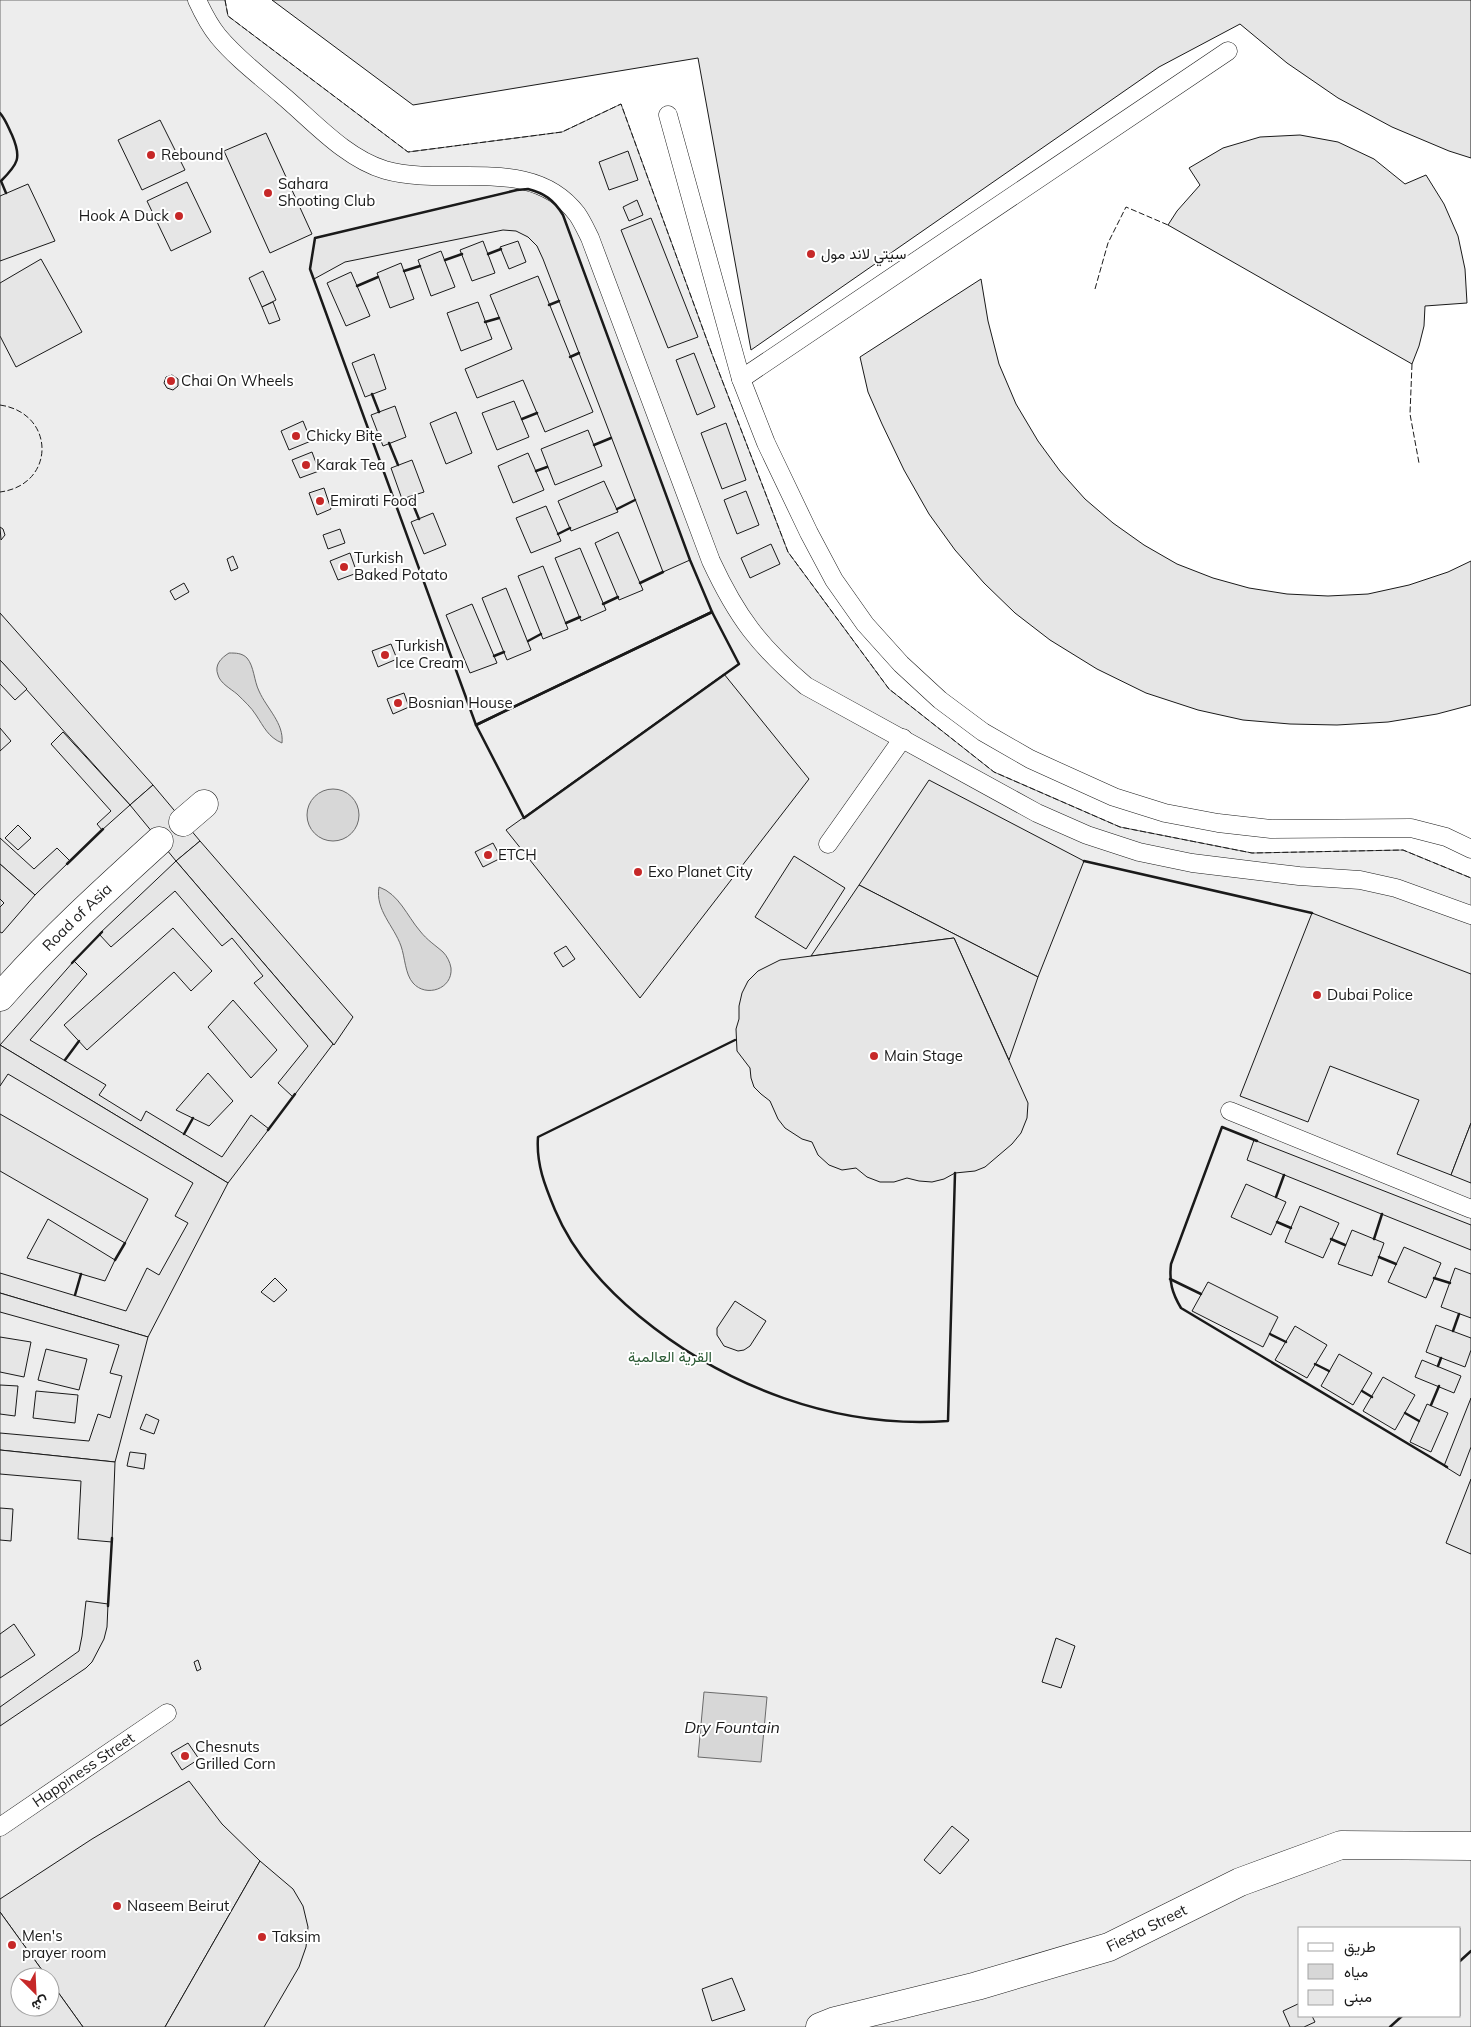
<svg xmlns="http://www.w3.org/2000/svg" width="1471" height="2027" viewBox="0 0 1471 2027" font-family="Mulish,Vazirmatn,sans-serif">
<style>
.built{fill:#ededed;stroke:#6a6a6a;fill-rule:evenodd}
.water{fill:#d7d7d7;stroke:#6a6a6a}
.building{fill:#e6e6e6;stroke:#1a1a1a}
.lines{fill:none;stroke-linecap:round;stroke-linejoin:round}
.lane-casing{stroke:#1a1a1a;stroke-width:19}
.street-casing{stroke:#1a1a1a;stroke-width:29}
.lane{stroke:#fff;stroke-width:18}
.street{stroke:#fff;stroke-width:28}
.fence{stroke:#1a1a1a;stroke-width:1;stroke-dasharray:6 2.5;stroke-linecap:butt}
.wall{stroke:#1a1a1a;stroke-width:2.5}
.poi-dot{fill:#c62828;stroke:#fff;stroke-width:2}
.labels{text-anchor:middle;stroke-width:4;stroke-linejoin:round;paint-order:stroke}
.poi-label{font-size:15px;fill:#1a1a1a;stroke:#fff;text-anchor:start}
.street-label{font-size:15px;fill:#1a1a1a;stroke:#fff}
.park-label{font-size:15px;fill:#2b5a34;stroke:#fff}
.water-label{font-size:16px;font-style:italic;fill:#1a1a1a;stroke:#fff}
</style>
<rect width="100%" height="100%" fill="#fff"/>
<!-- built -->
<path class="built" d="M 0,0 L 225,0 L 228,16 L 408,152 L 562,132 L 621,104 L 712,354 L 788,552 L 889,689 L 994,772 L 1120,827 L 1252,853 L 1403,850 L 1471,878 L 1471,2027 L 0,2027 ZM 1300,1928 L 1460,1928 L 1460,2016 L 1300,2016 ZM 20,1977 L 50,1977 L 50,2007 L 20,2007 Z"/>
<!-- water -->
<g class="water">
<path d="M 229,653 C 236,653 242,653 247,658 C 254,666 254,681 259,691 C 267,709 284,723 282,743 C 268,737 264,727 256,715 C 251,707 244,701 237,694 C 231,689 220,683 218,675 C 214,665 221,658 229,653 Z"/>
<circle cx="333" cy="815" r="26"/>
<path d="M 379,887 C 399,894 407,916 420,931 C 427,940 435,945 443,952 C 447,956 450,962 451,968 C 453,989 426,998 413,983 C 405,974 405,957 401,946 C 394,926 375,910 379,887 Z"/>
<path d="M 704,1692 L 767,1697 L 761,1762 L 698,1757 Z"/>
</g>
<!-- building -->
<g class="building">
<path d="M 272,0 L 1471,0 L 1471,158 L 1449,151 L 1392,127 L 1338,98 L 1287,63 L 1240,24 L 1159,67 L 751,350 L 698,58 L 413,105 Z"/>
<path d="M 160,120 L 185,170 L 142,190 L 118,140 Z"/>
<path d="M 266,133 L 312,234 L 270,253 L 224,151 Z"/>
<path d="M 1300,135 L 1338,142 L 1374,159 L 1405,184 L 1426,175 L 1444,204 L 1458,236 L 1465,269 L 1467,303 L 1425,306 L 1424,326 L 1419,346 L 1412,364 L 1168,225 L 1177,211 L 1200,185 L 1189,168 L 1223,148 L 1260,137 Z"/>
<path d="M 628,151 L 638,180 L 609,190 L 599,162 Z"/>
<path d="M 187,182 L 211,232 L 171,251 L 147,201 Z"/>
<path d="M 28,184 L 55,241 L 0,261 L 0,196 Z"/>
<path d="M 528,189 L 548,197 L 557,205 L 563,215 L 690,560 L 663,572 L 543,259 L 537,246 L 528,237 L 516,231 L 503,230 L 345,262 L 314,279 L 310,269 L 315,238 L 517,190 Z"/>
<path d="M 637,200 L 643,215 L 629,221 L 623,207 Z"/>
<path d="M 651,218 L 698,337 L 668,348 L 621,230 Z"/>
<path d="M 483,241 L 495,273 L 472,281 L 460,250 Z"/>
<path d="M 518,241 L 526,262 L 509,269 L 500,247 Z"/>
<path d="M 441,251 L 455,287 L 431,296 L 418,260 Z"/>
<path d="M 41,259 L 82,332 L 16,367 L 0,336 L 0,283 Z"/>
<path d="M 401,263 L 414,299 L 390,308 L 377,273 Z"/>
<path d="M 263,271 L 276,300 L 262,307 L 249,278 Z"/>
<path d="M 351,272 L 370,316 L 346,326 L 327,283 Z"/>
<path d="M 538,276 L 593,412 L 545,432 L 523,380 L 477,398 L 465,369 L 512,349 L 490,295 Z"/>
<path d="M 981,279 L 988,321 L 999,364 L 1016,404 L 1038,441 L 1060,471 L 1085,499 L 1113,523 L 1144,545 L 1177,564 L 1213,578 L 1249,588 L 1287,594 L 1328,596 L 1368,594 L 1409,585 L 1448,572 L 1471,561 L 1471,705 L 1437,714 L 1388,722 L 1337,725 L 1290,724 L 1243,720 L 1198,710 L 1146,693 L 1097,669 L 1050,640 L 1015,613 L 984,583 L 955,550 L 929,514 L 904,470 L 882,424 L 868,392 L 860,357 Z"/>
<path d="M 273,302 L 280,320 L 269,324 L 262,307 Z"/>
<path d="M 478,302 L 492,339 L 461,351 L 447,313 Z"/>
<path d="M 694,353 L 715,407 L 697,415 L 676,360 Z"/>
<path d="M 374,354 L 386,389 L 365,397 L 352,363 Z"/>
<path d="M 172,375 L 178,379 L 178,386 L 173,390 L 167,388 L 164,383 L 166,377 Z"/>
<path d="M 514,401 L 529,437 L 497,450 L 482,413 Z"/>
<path d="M 395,406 L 406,437 L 383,446 L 371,415 Z"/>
<path d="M 456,412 L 472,453 L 446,464 L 430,423 Z"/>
<path d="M 303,421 L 311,441 L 289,450 L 281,431 Z"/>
<path d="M 726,423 L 746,480 L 722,489 L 701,433 Z"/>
<path d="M 588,430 L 602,466 L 555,485 L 541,449 Z"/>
<path d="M 312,452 L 319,471 L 300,478 L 292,460 Z"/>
<path d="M 528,453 L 544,490 L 513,503 L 498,466 Z"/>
<path d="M 412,460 L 424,492 L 402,499 L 391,468 Z"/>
<path d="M 604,481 L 618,512 L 571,531 L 558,501 Z"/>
<path d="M 324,488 L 331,509 L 317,515 L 309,493 Z"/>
<path d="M 746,491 L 759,525 L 737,534 L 724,500 Z"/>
<path d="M 546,506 L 561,541 L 531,553 L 516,518 Z"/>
<path d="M 433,513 L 446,545 L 424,554 L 411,522 Z"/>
<path d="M 0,527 L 3,529 L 5,535 L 1,540 Z"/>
<path d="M 340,529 L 345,543 L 328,549 L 323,535 Z"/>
<path d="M 618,532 L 643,590 L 619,600 L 595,543 Z"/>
<path d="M 771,544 L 780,564 L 750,578 L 741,558 Z"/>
<path d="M 580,548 L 606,610 L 581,621 L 555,558 Z"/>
<path d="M 350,553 L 357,573 L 338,580 L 330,561 Z"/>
<path d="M 233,556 L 238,568 L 231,571 L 227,559 Z"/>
<path d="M 543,566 L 568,629 L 543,639 L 518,576 Z"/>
<path d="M 184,583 L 189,592 L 175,600 L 170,591 Z"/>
<path d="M 506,588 L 531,650 L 507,660 L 482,598 Z"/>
<path d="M 472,604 L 497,663 L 470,673 L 446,615 Z"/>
<path d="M 0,613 L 153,785 L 130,805 L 0,660 Z"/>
<path d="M 391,644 L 397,659 L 378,667 L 372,651 Z"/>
<path d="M 0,660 L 27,689 L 15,700 L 0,684 Z"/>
<path d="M 724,674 L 809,779 L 640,998 L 506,830 Z"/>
<path d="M 404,693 L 409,707 L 393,714 L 387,699 Z"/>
<path d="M 0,728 L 11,741 L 0,751 Z"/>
<path d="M 63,732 L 130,805 L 102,830 L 97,824 L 111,811 L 51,744 Z"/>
<path d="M 929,780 L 1084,861 L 1038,977 L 859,885 Z"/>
<path d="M 153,785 L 200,841 L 176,861 L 130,805 Z"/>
<path d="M 18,825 L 31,838 L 18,850 L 5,838 Z"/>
<path d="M 0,838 L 34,869 L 57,848 L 70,861 L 35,895 L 0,864 Z"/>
<path d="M 200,841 L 353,1017 L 334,1045 L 176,861 Z"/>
<path d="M 493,843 L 501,858 L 483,867 L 475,852 Z"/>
<path d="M 794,856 L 845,888 L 806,949 L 755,917 Z"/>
<path d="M 176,861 L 333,1044 L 293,1097 L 278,1083 L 308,1046 L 254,983 L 263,976 L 232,938 L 222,946 L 175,891 L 111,947 L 99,934 Z"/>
<path d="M 0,864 L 35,895 L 2,933 L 0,932 L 0,907 L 4,903 L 0,899 Z"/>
<path d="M 859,885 L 1038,977 L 1009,1060 L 954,938 L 811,956 Z"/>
<path d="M 1312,913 L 1471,974 L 1471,1123 L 1451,1175 L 1397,1154 L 1419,1100 L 1330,1066 L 1308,1122 L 1240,1096 Z"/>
<path d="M 173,928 L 212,971 L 191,991 L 174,972 L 87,1050 L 64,1025 Z"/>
<path d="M 954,938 L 1028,1103 L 1027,1118 L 1021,1133 L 1012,1144 L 985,1167 L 975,1171 L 955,1173 L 944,1179 L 932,1182 L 919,1181 L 907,1178 L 894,1182 L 880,1182 L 867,1177 L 856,1168 L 842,1170 L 829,1165 L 818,1155 L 812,1142 L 802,1139 L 785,1128 L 778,1119 L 770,1101 L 761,1094 L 754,1087 L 751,1078 L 750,1068 L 737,1051 L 736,1029 L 739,1019 L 739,1006 L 742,993 L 748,981 L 758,971 L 780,960 Z"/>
<path d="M 566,946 L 575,959 L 563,967 L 554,953 Z"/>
<path d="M 74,961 L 87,974 L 30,1040 L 106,1085 L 99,1095 L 141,1121 L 146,1111 L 222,1157 L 251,1115 L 269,1129 L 228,1183 L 0,1045 Z"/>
<path d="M 233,1000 L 277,1050 L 251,1078 L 208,1027 Z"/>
<path d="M 0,1045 L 228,1183 L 148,1337 L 0,1293 L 0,1273 L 126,1311 L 147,1268 L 159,1275 L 188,1223 L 175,1216 L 193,1183 L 8,1074 L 0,1086 Z"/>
<path d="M 208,1073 L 233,1101 L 209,1126 L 176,1110 Z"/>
<path d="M 0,1114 L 148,1199 L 125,1243 L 0,1171 Z"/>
<path d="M 1471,1123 L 1471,1183 L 1451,1175 Z"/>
<path d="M 1254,1140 L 1471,1225 L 1471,1250 L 1247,1160 Z"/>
<path d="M 1246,1184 L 1286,1202 L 1271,1235 L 1231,1217 Z"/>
<path d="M 1300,1206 L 1339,1223 L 1323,1258 L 1285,1242 Z"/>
<path d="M 48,1219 L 115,1260 L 105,1281 L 27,1258 Z"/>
<path d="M 1352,1230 L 1384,1243 L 1372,1276 L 1338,1264 Z"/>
<path d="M 1404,1247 L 1441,1263 L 1426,1298 L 1388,1282 Z"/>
<path d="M 1455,1268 L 1471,1274 L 1471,1318 L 1441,1307 Z"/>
<path d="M 275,1278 L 287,1290 L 274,1302 L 261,1292 Z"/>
<path d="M 1208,1282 L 1278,1317 L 1263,1347 L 1192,1311 Z"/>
<path d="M 0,1293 L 148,1337 L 115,1462 L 0,1450 L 0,1433 L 89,1441 L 98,1414 L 110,1418 L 122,1376 L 110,1373 L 119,1345 L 0,1312 Z"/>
<path d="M 735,1301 L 766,1321 L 750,1346 L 744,1350 L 738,1351 L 724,1346 L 717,1335 L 717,1328 Z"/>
<path d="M 1436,1325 L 1471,1338 L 1471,1350 L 1465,1367 L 1426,1352 Z"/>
<path d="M 1295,1326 L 1327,1345 L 1307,1378 L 1275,1360 Z"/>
<path d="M 0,1337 L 31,1342 L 24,1377 L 0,1372 Z"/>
<path d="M 46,1349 L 87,1359 L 79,1390 L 38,1380 Z"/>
<path d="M 1339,1354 L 1372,1373 L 1353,1405 L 1321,1386 Z"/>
<path d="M 1422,1360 L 1461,1376 L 1454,1393 L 1415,1377 Z"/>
<path d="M 1383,1377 L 1415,1395 L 1395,1430 L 1363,1411 Z"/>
<path d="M 0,1385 L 18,1386 L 15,1416 L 0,1414 Z"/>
<path d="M 36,1391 L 78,1395 L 75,1423 L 33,1418 Z"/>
<path d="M 1471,1398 L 1471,1447 L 1460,1476 L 1444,1466 Z"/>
<path d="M 1427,1404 L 1448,1413 L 1431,1452 L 1410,1442 Z"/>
<path d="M 146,1414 L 159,1420 L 154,1434 L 140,1429 Z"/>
<path d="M 0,1450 L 115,1462 L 112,1542 L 78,1539 L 81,1481 L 0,1474 Z"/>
<path d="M 130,1452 L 146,1454 L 144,1469 L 127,1466 Z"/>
<path d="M 1471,1479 L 1471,1554 L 1446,1543 Z"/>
<path d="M 0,1508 L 13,1509 L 11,1541 L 0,1540 Z"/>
<path d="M 86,1601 L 108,1604 L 107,1627 L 104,1639 L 92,1662 L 86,1668 L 0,1726 L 0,1707 L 79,1651 L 82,1636 Z"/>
<path d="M 14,1624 L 35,1655 L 0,1678 L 0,1634 Z"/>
<path d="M 1056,1638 L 1075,1646 L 1061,1688 L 1042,1682 Z"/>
<path d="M 198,1660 L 201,1669 L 197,1671 L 194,1662 Z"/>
<path d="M 188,1743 L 199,1759 L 182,1770 L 171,1753 Z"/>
<path d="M 189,1781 L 222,1824 L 260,1861 L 165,2027 L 83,2027 L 50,1981 L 50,1977 L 47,1977 L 0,1912 L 0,1899 L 92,1839 Z"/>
<path d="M 952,1826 L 969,1840 L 940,1874 L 924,1860 Z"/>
<path d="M 260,1861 L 293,1889 L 303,1906 L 308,1927 L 306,1947 L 299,1967 L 264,2027 L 165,2027 Z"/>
<path d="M 0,1912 L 47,1977 L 20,1977 L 20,2007 L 50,2007 L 50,1981 L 83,2027 L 0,2027 Z"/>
<path d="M 732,1978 L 745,2010 L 712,2021 L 702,1989 Z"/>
<path d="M 1300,2003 L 1300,2016 L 1312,2016 L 1315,2022 L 1304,2027 L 1290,2027 L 1283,2011 Z"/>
</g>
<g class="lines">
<defs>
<g id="lane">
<path d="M 197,0 C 203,13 209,25 218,36 C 236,58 260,76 282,95 C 313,121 345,158 385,170 C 448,188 532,154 577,214 C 582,221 586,230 590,238 L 711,561 C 737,617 759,646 806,686 L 1037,813 L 1087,835 L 1139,852 L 1192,863 L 1299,876 L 1360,880 L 1396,888 L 1471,915"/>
<path d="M 668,115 L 741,379 L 766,443 L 809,533 L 834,580 L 865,624 L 901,664 L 940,700 L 983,732 L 1030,759 L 1114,797 L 1165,813 L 1218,823 L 1271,829 L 1411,828 L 1446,837 L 1471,849"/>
<path d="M 741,379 L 1228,51"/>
<path d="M 828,844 L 903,738"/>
<path d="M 1230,1111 L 1471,1209"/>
<path id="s1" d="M 0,1827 L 167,1713"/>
</g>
<g id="street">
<path d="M 183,822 L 204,804"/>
<path id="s2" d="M 0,997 C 49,941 104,891 159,841"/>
<path id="s3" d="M 820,2027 L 835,2021 L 977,1986 L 1109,1947 L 1240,1882 L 1341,1845 L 1471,1846"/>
</g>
</defs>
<!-- lane casing -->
<use href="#lane" class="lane-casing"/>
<!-- street casing -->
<use href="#street" class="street-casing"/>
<!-- lane -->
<use href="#lane" class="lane"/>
<!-- street -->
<use href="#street" class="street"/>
<!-- fence -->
<g class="fence">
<path d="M 225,0 L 228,16 L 408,152 L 562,132 L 621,104 L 712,354 L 788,552 L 889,689 L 994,772 L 1120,827 L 1252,853 L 1403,850 L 1471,878"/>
<path d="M 1095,289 L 1108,243 L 1126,207 L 1168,225"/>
<path d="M 1412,364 L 1410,414 L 1419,463"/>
<path d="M 0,405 C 56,413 56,485 0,492"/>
</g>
<!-- wall -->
<g class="wall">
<path d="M 0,113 C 6,120 8,127 12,135 C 22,158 18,164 1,181 L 6,193"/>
<path d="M 528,189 C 544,193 554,200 563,215 L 690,560 L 712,612 L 476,725 L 310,269 L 315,238 L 517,190 Z"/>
<path d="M 488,254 L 501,249"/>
<path d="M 445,260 L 462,254"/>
<path d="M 404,271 L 420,266"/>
<path d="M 357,286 L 378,277"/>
<path d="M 549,305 L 559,301"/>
<path d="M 485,322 L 499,318"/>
<path d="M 570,357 L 579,353"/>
<path d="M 372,394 L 379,412"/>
<path d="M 522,419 L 537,413"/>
<path d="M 389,443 L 398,465"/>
<path d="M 594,445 L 611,438"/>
<path d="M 536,471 L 547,467"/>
<path d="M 410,497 L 419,519"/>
<path d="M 617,509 L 635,500"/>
<path d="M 558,534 L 570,528"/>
<path d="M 640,583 L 663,572"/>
<path d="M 603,604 L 618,597"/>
<path d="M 712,612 L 739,664 L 524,818 L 476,725 Z"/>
<path d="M 566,623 L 580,617"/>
<path d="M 528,641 L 541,634"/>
<path d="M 494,656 L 504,652"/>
<path d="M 1084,861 L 1312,913"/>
<path d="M 67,864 L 103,829"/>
<path d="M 72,963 L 102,932"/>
<path d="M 735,1040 L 538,1137 C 536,1164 545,1186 555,1210 C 573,1253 604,1287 639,1316 C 725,1387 836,1429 948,1421 L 955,1173"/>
<path d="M 65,1060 L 79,1041"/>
<path d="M 268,1130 L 295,1094"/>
<path d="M 184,1134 L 193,1118"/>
<path d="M 1257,1141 L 1222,1127 L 1171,1264 C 1169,1282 1172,1293 1181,1308 L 1447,1467"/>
<path d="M 1276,1197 L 1284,1175"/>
<path d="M 1277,1222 L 1291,1228"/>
<path d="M 1331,1239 L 1345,1245"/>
<path d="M 1374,1239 L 1382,1214"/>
<path d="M 1379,1257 L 1396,1264"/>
<path d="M 115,1260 L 125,1243"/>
<path d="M 1434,1278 L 1450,1283"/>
<path d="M 1170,1279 L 1201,1294"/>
<path d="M 75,1295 L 81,1274"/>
<path d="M 1453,1331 L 1459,1314"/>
<path d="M 1270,1334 L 1286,1342"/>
<path d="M 1315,1364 L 1329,1371"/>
<path d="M 1438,1366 L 1441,1358"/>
<path d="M 1362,1391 L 1372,1397"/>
<path d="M 1431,1405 L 1439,1386"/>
<path d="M 1405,1413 L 1419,1421"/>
<path d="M 108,1606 L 112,1538"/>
<path d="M 1460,1961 L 1471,1951"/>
<path d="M 1390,2027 L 1402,2016"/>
</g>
</g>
<!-- markers -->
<g class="poi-dot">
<circle cx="151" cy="155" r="5"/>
<circle cx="268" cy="193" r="5"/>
<circle cx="179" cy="216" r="5"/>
<circle cx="811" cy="254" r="5"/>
<circle cx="171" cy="381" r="5"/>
<circle cx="296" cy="436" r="5"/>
<circle cx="306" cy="465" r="5"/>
<circle cx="320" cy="501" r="5"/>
<circle cx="344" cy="567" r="5"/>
<circle cx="385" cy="655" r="5"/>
<circle cx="398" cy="703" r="5"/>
<circle cx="488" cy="855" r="5"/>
<circle cx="638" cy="872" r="5"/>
<circle cx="1317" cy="995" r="5"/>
<circle cx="874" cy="1056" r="5"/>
<circle cx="185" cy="1756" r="5"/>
<circle cx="117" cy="1906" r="5"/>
<circle cx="262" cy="1937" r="5"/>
<circle cx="12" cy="1945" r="5"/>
</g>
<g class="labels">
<!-- poi labels -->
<g class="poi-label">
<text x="161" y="160">Rebound</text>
<text x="278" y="189">Sahara<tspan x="278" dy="17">Shooting Club</tspan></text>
<text x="169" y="221" text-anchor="end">Hook A Duck</text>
<text x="821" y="259">سيتي لاند مول</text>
<text x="181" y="386">Chai On Wheels</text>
<text x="306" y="441">Chicky Bite</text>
<text x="316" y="470">Karak Tea</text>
<text x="330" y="506">Emirati Food</text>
<text x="354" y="563">Turkish<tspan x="354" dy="17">Baked Potato</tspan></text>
<text x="395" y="651">Turkish<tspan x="395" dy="17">Ice Cream</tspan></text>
<text x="408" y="708">Bosnian House</text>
<text x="498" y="860">ETCH</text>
<text x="648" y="877">Exo Planet City</text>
<text x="1327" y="1000">Dubai Police</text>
<text x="884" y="1061">Main Stage</text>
<text x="195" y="1752">Chesnuts<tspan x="195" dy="17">Grilled Corn</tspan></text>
<text x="127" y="1911">Naseem Beirut</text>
<text x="22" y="1941">Men's<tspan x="22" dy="17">prayer room</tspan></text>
<text x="272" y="1942">Taksim</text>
</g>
<!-- street labels -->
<g class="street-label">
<text dy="5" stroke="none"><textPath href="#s2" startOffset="111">Road of Asia</textPath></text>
<text dy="5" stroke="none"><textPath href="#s1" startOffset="101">Happiness Street</textPath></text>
<text dy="5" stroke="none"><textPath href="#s3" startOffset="342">Fiesta Street</textPath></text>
</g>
<!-- park labels -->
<g class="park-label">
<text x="670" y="1362">القرية العالمية</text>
</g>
<!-- water labels -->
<g class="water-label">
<text x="732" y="1733">Dry Fountain</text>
</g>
</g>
<!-- legend -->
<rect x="1298" y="1927" width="162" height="90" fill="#ffffff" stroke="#a3a3a3"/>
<rect x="1308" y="1943" width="25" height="8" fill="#ffffff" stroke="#a3a3a3"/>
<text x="1344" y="1952" font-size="15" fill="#1a1a1a">طريق</text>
<rect x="1308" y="1964" width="25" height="15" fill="#d7d7d7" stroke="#a3a3a3"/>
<text x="1344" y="1977" font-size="15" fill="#1a1a1a">مياه</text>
<rect x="1308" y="1990" width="25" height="15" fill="#e6e6e6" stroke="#a3a3a3"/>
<text x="1344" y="2002" font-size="15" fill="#1a1a1a">مبنى</text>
<!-- north arrow -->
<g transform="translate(35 1992) rotate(156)"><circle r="24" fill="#ffffff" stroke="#a3a3a3"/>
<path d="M0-4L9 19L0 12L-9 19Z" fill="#c62828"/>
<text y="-8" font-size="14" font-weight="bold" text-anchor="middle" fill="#1a1a1a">ش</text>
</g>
</svg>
